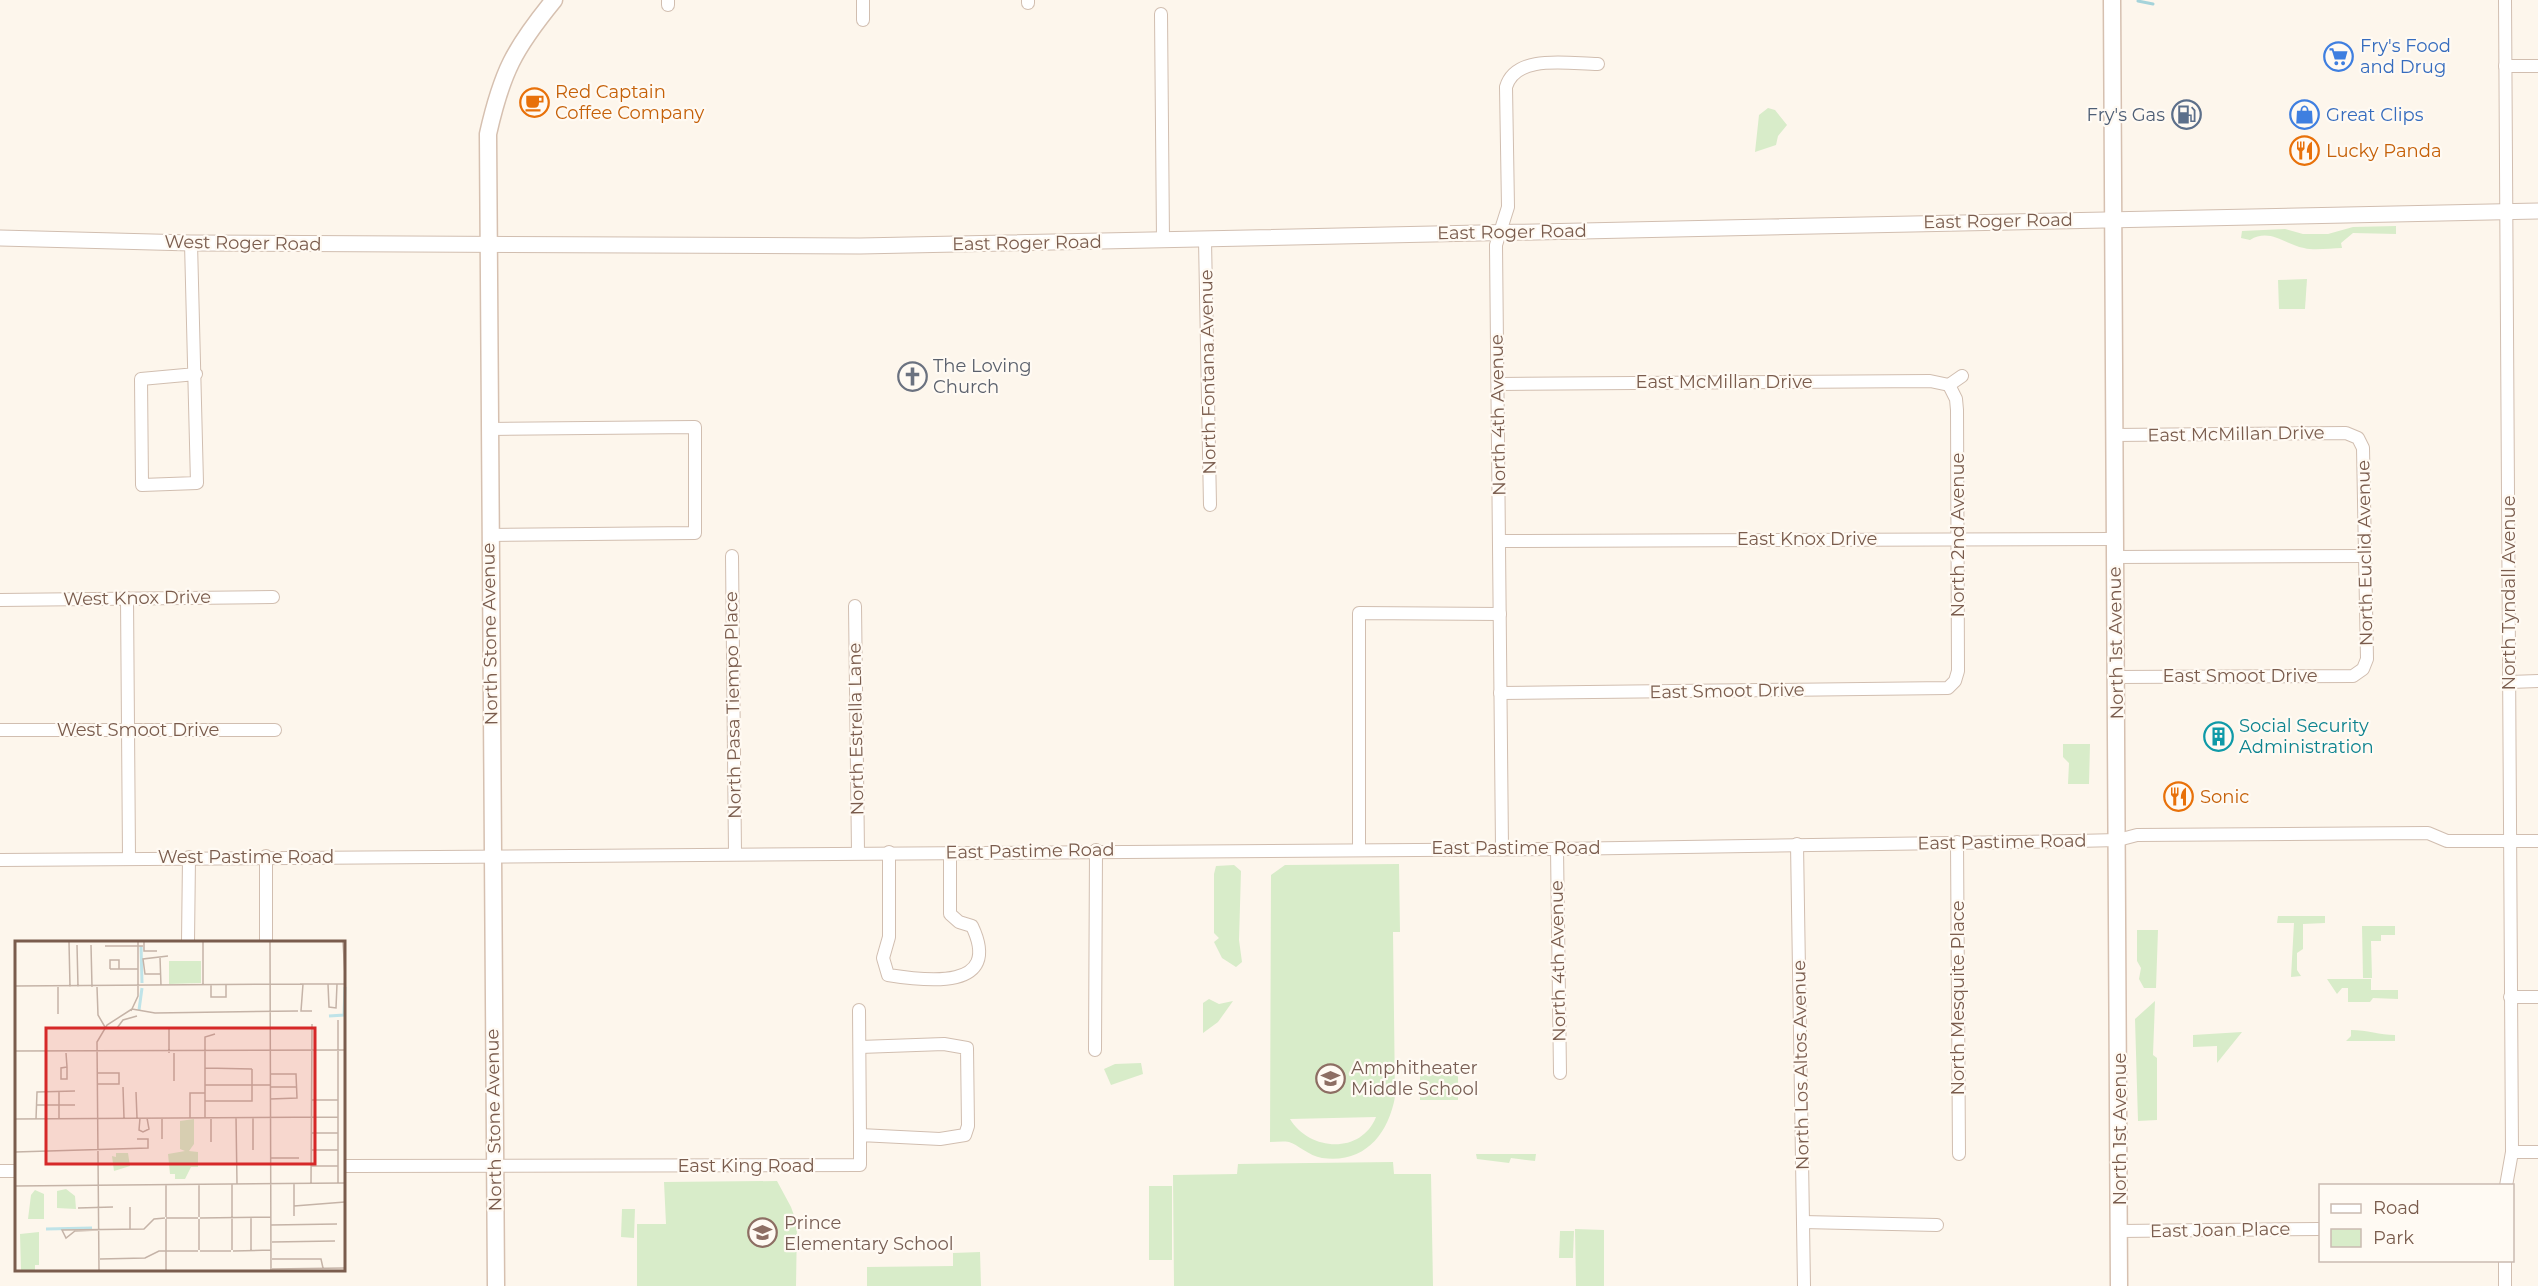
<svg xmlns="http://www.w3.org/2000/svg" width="2538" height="1286" viewBox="0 0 2538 1286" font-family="Montserrat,sans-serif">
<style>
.green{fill:#d8ecc9;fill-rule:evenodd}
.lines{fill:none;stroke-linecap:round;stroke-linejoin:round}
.stream{stroke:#a5d3da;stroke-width:3}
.minor-casing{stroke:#d1beb0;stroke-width:14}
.tertiary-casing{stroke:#d1beb0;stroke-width:17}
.secondary-casing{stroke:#d6c0b0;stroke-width:19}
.minor{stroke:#fff;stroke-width:12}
.tertiary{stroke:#fff;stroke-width:15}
.secondary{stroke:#fff;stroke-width:16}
.labels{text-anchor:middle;stroke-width:4.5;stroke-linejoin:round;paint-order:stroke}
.shop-label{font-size:18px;fill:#366cbe;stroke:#fffaf3;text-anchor:start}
.food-label{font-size:18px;fill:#c56008;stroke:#fffaf3;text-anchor:start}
.service-label{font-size:18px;fill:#4e5e75;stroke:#fffaf3;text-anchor:end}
.street-label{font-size:18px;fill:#7a5c4d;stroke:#fffaf3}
.worship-label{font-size:18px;fill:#5b616d;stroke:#fffaf3;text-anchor:start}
.culture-label{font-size:18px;fill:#0d838f;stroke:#fffaf3;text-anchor:start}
.education-label{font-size:18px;fill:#785e54;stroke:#fffaf3;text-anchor:start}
.inset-river{fill:none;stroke:#bfe3e8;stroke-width:3}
.inset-road{fill:none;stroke:#c5b3a7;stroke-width:1.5}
.view{fill:#d62828;fill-opacity:0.15;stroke:#d62828;stroke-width:3}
.inset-edge{fill:none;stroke:#7a5c4d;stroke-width:3}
</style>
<rect width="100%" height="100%" fill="#fdf6ec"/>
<!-- green -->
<g class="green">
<path d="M 1768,108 L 1775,110 L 1787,125 L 1778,136 L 1776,145 L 1755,152 L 1759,115 Z"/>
<path d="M 2396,226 L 2396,234 L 2353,233 L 2341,243 L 2342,248 C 2330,248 2315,251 2304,248 C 2284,244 2270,228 2250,240 L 2241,238 L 2242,231 L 2285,229 L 2303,234 L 2328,234 L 2353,227 Z"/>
<path d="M 2307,279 L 2305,309 L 2279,309 L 2278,280 Z"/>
<path d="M 2063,744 L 2090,744 L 2089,784 L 2068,784 L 2069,763 L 2063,757 Z"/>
<path d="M 1399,864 L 1400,932 L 1393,932 L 1395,1097 C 1388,1135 1364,1164 1322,1158 C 1309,1156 1297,1144 1289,1142 C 1283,1141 1276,1142 1270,1142 L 1271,875 L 1285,865 ZM 1376,1117 C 1361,1155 1309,1151 1290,1119 Z"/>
<path d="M 1216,866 L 1234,865 L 1241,871 L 1239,940 L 1242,962 L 1236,967 L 1222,958 L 1214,942 L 1219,938 L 1214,933 L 1214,874 Z"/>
<path d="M 2278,916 L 2325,916 L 2325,923 L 2303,924 L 2303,949 L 2297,953 L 2297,970 L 2301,976 L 2291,977 L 2294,923 L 2277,923 Z"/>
<path d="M 2362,926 L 2395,926 L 2395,935 L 2381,935 L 2381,941 L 2371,941 L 2372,978 L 2363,978 Z"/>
<path d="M 2137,930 L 2158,930 L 2156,988 L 2144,988 L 2139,979 L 2141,968 L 2137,961 Z"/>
<path d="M 2327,979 L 2371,979 L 2371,990 L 2398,990 L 2398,999 L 2373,998 L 2370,1002 L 2348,1002 L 2348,988 L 2342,988 L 2337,994 Z"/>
<path d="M 1209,999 L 1219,1004 L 1233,1001 L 1218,1022 L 1203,1033 L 1203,1003 Z"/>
<path d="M 2155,1001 L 2153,1055 L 2157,1058 L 2157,1120 L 2138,1121 L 2135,1019 Z"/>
<path d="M 2351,1030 C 2367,1030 2380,1035 2395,1035 L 2395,1041 L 2346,1041 L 2351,1036 Z"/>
<path d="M 2242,1032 L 2217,1063 L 2217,1046 L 2193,1047 L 2193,1035 Z"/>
<path d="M 1141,1063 L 1143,1074 L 1111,1085 L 1104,1069 L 1115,1064 Z"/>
<rect x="1420" y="1075" width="38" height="25"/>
<path d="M 1476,1154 L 1536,1154 L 1535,1161 L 1511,1158 L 1509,1163 L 1477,1159 Z"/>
<path d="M 1393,1162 L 1394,1174 L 1431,1174 L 1433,1286 L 1174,1286 L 1173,1175 L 1237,1174 L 1238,1164 Z"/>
<path d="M 777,1181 L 791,1207 L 797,1224 L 796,1286 L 637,1286 L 637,1224 L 666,1224 L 664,1182 Z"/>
<rect x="1149" y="1186" width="23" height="74"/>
<path d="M 622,1209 L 635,1209 L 634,1238 L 621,1237 Z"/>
<path d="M 1575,1229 L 1604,1230 L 1604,1286 L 1576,1286 Z"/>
<path d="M 1560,1231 L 1574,1231 L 1573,1258 L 1559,1258 Z"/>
<path d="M 980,1252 L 981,1286 L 867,1286 L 867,1267 L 953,1266 L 953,1253 Z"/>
</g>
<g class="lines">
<!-- stream -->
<path class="stream" d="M 2138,1 L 2153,4"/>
<defs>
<g id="minor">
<path d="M 863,0 L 863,20"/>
<path d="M 1028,0 L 1028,3"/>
<path d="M 2505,0 L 2512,1152 L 2506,1186"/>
<path d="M 668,5 L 668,0"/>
<path d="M 1161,14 L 1163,240"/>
<path d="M 2505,66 L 2538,66"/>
<path d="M 1205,240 L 1210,505"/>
<path d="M 191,243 L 197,483 L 142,485 L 141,379 L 196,374"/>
<path d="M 1498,384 L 1930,381 L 1949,385"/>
<path d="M 1949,385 L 1962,376"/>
<path d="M 2113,435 L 2346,433 L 2358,438 L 2363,448 L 2367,659 L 2363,669 L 2353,676 L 2116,677"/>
<path d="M 489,535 L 695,533 L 695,427 L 489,429"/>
<path d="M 1499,541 L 2114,539"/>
<path d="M 732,556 L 735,853"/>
<path d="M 2115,557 L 2365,556"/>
<path d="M 127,598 L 129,857"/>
<path d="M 0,600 L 273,597"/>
<path d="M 855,606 L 858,852"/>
<path d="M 2510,682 L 2538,681"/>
<path d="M 1500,693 L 1948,688 L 1955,681 L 1958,671 L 1957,410 L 1956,399 L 1949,385"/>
<path d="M 0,730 L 275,730"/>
<path d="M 1957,842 L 1959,1154"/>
<path d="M 1797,844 L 1804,1286"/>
<path d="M 1502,848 L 1496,245 L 1508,207 L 1506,87 C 1516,53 1570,64 1598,64"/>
<path d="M 1359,849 L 1359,613 L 1500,614"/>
<path d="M 1557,849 L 1560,1073"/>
<path d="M 889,852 L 889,937 L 883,958 L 888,975 C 926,981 1003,991 972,926 L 959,922 L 950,914 L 950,852"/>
<path d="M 0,860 L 1557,849 L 2076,841 L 2118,840 L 2137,835 L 2428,833 L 2447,841 L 2538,841"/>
<path d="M 188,942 L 189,857"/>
<path d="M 266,942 L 266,856"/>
<path d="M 2510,997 L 2538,997"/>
<path d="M 859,1010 L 860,1135"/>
<path d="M 1095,1050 L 1096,850"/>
<path d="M 2512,1152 L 2538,1152"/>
<path d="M 344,1166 L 860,1165 L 860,1135 L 940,1139 L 965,1135 L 968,1126 L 967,1048 L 944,1044 L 860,1047"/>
<path d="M 0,1171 L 16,1171"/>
<path d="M 1803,1222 L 1937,1225"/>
<path d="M 2120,1231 L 2320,1229"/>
<path d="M 2505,1260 L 2505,1286"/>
</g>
<path id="tertiary" d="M 0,238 L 191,243 L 860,246 L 2538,211"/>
<g id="secondary">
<path d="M 2112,0 L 2119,1286"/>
<path d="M 496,1286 L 488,134 C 502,72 514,49 554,0"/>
</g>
</defs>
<!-- minor casing -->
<use href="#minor" class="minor-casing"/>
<!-- tertiary casing -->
<use href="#tertiary" class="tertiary-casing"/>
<!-- secondary casing -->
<use href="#secondary" class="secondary-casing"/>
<!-- minor -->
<use href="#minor" class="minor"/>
<!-- tertiary -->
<use href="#tertiary" class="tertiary"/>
<!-- secondary -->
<use href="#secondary" class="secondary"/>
</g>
<!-- icons -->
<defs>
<symbol id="supermarket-ring" viewBox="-11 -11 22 22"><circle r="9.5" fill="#fffaf3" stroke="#3f7fe0" stroke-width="1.5"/><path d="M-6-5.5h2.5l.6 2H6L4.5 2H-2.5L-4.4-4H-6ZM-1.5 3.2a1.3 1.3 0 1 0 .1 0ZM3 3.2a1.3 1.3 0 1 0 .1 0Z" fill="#3f7fe0"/></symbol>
<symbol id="cafe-ring" viewBox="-11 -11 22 22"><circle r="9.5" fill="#fffaf3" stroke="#e8710a" stroke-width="1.5"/><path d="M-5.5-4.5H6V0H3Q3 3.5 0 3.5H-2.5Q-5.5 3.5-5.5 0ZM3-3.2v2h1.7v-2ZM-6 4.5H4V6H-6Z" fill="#e8710a"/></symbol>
<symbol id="fuel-ring" viewBox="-11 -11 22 22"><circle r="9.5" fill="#fffaf3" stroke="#5c6f8a" stroke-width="1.5"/><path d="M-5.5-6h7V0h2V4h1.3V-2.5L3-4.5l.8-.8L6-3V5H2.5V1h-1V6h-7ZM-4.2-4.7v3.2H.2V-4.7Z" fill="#5c6f8a"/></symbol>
<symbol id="shop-ring" viewBox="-11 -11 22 22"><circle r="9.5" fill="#fffaf3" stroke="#3f7fe0" stroke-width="1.5"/><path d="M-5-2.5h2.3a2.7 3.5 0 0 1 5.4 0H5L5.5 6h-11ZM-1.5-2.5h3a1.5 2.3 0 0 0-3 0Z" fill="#3f7fe0"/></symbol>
<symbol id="restaurant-ring" viewBox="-11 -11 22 22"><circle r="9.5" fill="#fffaf3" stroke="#e8710a" stroke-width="1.5"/><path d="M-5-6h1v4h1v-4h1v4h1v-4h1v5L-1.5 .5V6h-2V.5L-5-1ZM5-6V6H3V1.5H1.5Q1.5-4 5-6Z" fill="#e8710a"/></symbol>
<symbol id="church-ring" viewBox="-11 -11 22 22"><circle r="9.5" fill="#fffaf3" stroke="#6b7280" stroke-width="1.5"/><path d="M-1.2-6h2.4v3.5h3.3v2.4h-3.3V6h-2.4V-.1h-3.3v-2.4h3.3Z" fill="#6b7280"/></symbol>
<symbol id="building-ring" viewBox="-11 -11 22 22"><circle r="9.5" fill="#fffaf3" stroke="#0f9aa8" stroke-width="1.5"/><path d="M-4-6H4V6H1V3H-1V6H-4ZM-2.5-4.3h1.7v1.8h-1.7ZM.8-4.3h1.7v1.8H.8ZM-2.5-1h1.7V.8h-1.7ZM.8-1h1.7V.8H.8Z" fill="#0f9aa8"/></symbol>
<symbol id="school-ring" viewBox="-11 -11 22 22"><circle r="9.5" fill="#fffaf3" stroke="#8d6e63" stroke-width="1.5"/><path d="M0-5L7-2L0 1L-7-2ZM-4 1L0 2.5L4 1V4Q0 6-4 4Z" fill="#8d6e63"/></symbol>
</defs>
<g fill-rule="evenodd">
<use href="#supermarket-ring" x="2322" y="40" width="33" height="33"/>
<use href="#cafe-ring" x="518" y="86" width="33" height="33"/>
<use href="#fuel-ring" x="2170" y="98" width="33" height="33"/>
<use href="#shop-ring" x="2288" y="98" width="33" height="33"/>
<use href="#restaurant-ring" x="2288" y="134" width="33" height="33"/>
<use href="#church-ring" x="896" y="360" width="33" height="33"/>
<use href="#building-ring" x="2202" y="720" width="33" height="33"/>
<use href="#restaurant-ring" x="2162" y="780" width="33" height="33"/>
<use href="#school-ring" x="1314" y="1062" width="33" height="33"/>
<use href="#school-ring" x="746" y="1216" width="33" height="33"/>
</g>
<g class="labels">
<!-- shop labels -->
<g class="shop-label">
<text x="2360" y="52">Fry's Food<tspan x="2360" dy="21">and Drug</tspan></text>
<text x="2326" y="121">Great Clips</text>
</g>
<!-- food labels -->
<g class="food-label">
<text x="555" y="98">Red Captain<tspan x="555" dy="21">Coffee Company</tspan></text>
<text x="2326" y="157">Lucky Panda</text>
<text x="2200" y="803">Sonic</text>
</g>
<!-- service labels -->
<g class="service-label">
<text x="2165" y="121">Fry's Gas</text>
</g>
<!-- street labels -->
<g class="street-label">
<text transform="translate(1998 221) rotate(-1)" y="6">East Roger Road</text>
<text transform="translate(1512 232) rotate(-1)" y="6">East Roger Road</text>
<text transform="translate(243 243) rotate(1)" y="6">West Roger Road</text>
<text transform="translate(1027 243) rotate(-1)" y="6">East Roger Road</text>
<text transform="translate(1208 372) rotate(-91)" y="6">North Fontana Avenue</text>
<text x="1724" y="388">East McMillan Drive</text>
<text transform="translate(1498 415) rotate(-91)" y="6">North 4th Avenue</text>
<text transform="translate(2236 434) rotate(-1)" y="6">East McMillan Drive</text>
<text transform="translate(1958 535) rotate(-90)" y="6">North 2nd Avenue</text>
<text x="1807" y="545">East Knox Drive</text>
<text transform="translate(2365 553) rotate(-91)" y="6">North Euclid Avenue</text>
<text transform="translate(2509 593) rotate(-90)" y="6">North Tyndall Avenue</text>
<text transform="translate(137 598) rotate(-1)" y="6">West Knox Drive</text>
<text transform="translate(490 634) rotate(-91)" y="6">North Stone Avenue</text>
<text transform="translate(2116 643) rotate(-91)" y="6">North 1st Avenue</text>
<text x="2240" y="682">East Smoot Drive</text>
<text transform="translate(1727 691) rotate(-1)" y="6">East Smoot Drive</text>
<text transform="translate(733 705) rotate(-91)" y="6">North Pasa Tiempo Place</text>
<text transform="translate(856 729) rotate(-91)" y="6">North Estrella Lane</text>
<text x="138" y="736">West Smoot Drive</text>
<text transform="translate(2002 842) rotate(-1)" y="6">East Pastime Road</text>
<text x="1516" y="854">East Pastime Road</text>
<text transform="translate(1030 851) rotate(-1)" y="6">East Pastime Road</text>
<text x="246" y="863">West Pastime Road</text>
<text transform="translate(1558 961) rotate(-91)" y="6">North 4th Avenue</text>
<text transform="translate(1958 998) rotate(-90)" y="6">North Mesquite Place</text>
<text transform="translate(1801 1065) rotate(-91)" y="6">North Los Altos Avenue</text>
<text transform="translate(494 1120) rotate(-91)" y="6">North Stone Avenue</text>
<text transform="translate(2120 1129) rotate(-90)" y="6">North 1st Avenue</text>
<text x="746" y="1172">East King Road</text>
<text transform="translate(2220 1230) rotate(-1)" y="6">East Joan Place</text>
</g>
<!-- worship labels -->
<g class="worship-label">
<text x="933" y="372">The Loving<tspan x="933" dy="21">Church</tspan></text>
</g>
<!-- culture labels -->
<g class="culture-label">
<text x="2239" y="732">Social Security<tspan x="2239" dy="21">Administration</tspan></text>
</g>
<!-- education labels -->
<g class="education-label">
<text x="1351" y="1074">Amphitheater<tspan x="1351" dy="21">Middle School</tspan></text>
<text x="784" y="1229">Prince<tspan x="784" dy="21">Elementary School</tspan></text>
</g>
</g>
<!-- overview -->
<g transform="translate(15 941)">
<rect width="330" height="330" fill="#fdf6ec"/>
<path d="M 154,20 L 186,20 L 186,42 L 154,43 ZM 179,178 L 179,203 L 174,210 L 183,211 L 183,226 L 176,226 L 170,238 L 160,238 L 160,233 L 155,233 L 153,213 L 170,210 L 165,208 L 165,180 ZM 101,212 L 113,212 L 115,225 L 99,230 L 97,215 L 101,216 ZM 51,248 L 60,255 L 61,268 L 42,267 L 42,250 ZM 20,249 L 29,253 L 29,278 L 13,278 L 16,254 ZM 24,291 L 24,324 L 20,324 L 20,329 L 6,329 L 5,293 Z" fill="#d8ecc9"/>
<path class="inset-river" d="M 126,5 L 127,42M 124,69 L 127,47M 314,75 L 329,74 L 330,46M 31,288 L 77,287"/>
<path class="inset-road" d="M 54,1 L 55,46M 129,1 L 129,10 L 142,10M 188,1 L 188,44M 255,1 L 256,329M 328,1 L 330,35M 62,4 L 63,46M 76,4 L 77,46M 90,5 L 128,5M 145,16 L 146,45M 95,28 L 123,28M 95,28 L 95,19 L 104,19 L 104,28M 146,33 L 130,33 L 128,18 L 153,15M 285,43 L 330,43M 288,43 L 286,70 L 297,70M 313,43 L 314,66 L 321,67 L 322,43M 196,44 L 196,56 L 211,56 L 211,44M 0,45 L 288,43M 43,46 L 43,73M 82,46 L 83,74 L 90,86M 117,68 L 140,72 L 283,70M 116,70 L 123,55 L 123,1M 323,79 L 323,242M 102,87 L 108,79 L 122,75M 154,88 L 154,112M 0,110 L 330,109M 51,112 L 52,126 L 52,138 L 46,138 L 46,127 L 52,126M 159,112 L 159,140M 190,127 L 237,128M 83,143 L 104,143 L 104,132 L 83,132M 190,144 L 255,144M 108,146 L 109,177M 255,146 L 282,146M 44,150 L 44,178M 121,151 L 122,177M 255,158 L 282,157 L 281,133 L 256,133M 297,159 L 323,159M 190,160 L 237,160 L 237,128M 22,164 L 60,164M 221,176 L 222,243M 238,176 L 238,209M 125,177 L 124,189 L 128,191 L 134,188 L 132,177M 175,177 L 175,152 L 190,152M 190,177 L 190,96 L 200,93M 196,177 L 196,201M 0,178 L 323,176M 21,178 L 22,151 L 60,150M 297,192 L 323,192M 147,198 L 147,177M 297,209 L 323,209M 0,211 L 133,207 L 133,198 L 122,198M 256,217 L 284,217M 296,225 L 323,225M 296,242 L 297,83M 184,243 L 184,276M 217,243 L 217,309M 279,243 L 279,275M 151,244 L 151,276M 0,245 L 330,242M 279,265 L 330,261M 115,266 L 115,288M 63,267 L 98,266M 236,276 L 236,309M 151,277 L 183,277M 185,277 L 256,276M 151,278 L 151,329M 184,278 L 184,309M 256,284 L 322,283M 83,289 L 60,290 L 51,297 L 47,289 L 129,288 L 139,278 L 150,277M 257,301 L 320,300M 185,310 L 216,310M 218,310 L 256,309M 85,318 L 130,317 L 144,310 L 183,310M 257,318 L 306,318 L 308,327M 257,328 L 330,327M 84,329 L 82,101 L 92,84 L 117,68"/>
<path class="view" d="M 31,87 L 300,87 L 300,223 L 31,223 Z"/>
<rect width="330" height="330" class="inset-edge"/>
</g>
<!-- legend -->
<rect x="2319" y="1184" width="195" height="78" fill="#fffaf3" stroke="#cabbb1" stroke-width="1.5"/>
<rect x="2331" y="1204" width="30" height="9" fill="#ffffff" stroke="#cabbb1" stroke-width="1.5"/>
<text x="2373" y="1214" font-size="18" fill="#7a5c4d">Road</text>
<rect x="2331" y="1229" width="30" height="18" fill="#d8ecc9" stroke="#cabbb1" stroke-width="1.5"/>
<text x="2373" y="1244" font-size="18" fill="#7a5c4d">Park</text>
</svg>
